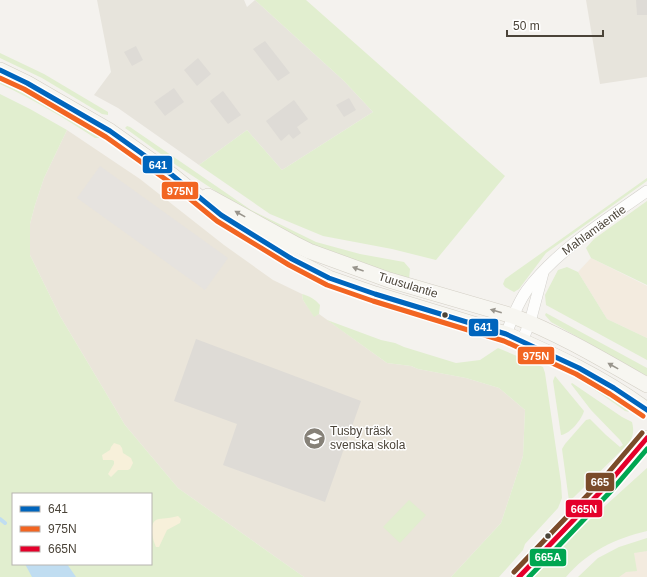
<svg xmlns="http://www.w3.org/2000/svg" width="647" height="577" viewBox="0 0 647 577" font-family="Arial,sans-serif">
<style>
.residential{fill:#e7e4dc}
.commercial{fill:#f3ebdf}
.education{fill:#eae5da}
.green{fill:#e1eecf;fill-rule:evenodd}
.sand{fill:#f7f0da}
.parking{fill:#e6e3df}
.water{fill:#c0ddf1}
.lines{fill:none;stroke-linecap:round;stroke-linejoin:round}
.stream{stroke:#c0ddf1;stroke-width:4}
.building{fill:#dedbd6}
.minor-casing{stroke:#d2d0cb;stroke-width:12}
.secondary-casing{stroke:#d3cfc5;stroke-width:16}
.minor{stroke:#fdfdfc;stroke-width:11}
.secondary{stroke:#f7f6f1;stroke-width:15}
.bus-1-casing{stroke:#fff;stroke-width:8}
.bus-2-casing{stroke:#fff;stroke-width:8}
.bus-3-casing{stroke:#fff;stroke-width:8}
.bus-4-casing{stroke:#fff;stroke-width:8}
.bus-5-casing{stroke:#fff;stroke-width:8}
.bus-1{stroke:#0065bd;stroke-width:5}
.bus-2{stroke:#f26522;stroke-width:5}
.bus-3{stroke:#e4002b;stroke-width:5}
.bus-4{stroke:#00a651;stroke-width:5}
.bus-5{stroke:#7a4b2a;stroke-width:5}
.oneway{fill:#98948c}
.bus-dot{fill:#4b4439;stroke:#fff;stroke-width:1.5}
.labels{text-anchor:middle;stroke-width:3;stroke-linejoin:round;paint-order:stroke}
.street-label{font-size:12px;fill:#4b4439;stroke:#fff}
.poi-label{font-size:12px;fill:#4b4439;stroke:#fff;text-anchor:start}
.line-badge{stroke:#fff;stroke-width:1.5}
.badge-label{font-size:11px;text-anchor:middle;font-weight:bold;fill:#fff}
</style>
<rect width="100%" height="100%" fill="#f4f2ee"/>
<!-- residential -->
<g class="residential">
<path d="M 97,0 L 244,0 L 247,7 L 255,0 L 344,81 L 373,112 L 282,170 L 247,130 L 199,165 L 118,108 L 94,95 L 111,72 Z"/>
<path d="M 586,0 L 647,0 L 647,77 L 600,84 Z"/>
</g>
<!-- commercial -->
<g class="commercial">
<path d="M 591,258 L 647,286 L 647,338 L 607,319 L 578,272 Z"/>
<path d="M 647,542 L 647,577 L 586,577 Z"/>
</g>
<!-- education -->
<path class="education" d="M 67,130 L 140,179 L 224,245 L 273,280 L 302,294 L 303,300 L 314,316 L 319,314 L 387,363 L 411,366 L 418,369 L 466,378 L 499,388 L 525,410 L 523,456 L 501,523 L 451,577 L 304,577 L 178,488 L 125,425 L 60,316 L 30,255 L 30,224 L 35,205 L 44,178 Z"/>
<!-- green -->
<g class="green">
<path d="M 255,0 L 306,0 L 505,176 L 436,260 L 392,249 L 323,236 L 270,214 L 199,165 L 247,130 L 282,170 L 373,112 L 344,81 Z"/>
<path d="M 0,53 L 44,74 L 108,112 L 108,115 L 102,114 L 42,78 L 0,58 Z"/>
<path d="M 0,79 C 34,95 69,114 100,135 L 99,138 L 95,138 C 64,118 33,99 0,84 Z"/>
<path d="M 0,94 L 30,109 L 67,130 L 44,178 L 35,205 L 30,224 L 30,255 L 60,316 L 125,425 L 178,488 L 304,577 L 0,577 ZM 13,494 L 151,494 L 151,564 L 13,564 Z"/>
<path d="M 127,126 L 130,127 L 251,210 L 316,242 L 360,254 L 404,262 L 410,269 L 409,279 L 381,271 L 313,246 L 249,213 L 176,165 L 125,128 Z"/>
<path d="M 647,178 L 647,181 L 546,253 L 519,289 L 514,292 L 505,287 L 503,284 L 505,279 Z"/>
<path d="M 647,201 L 647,285 L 591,258 L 586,248 L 594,239 Z"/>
<path d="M 567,267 L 578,272 L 607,319 L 647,338 L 647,360 L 546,305 L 545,295 L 558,270 Z"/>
<path d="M 302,294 C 309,296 315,299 320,305 L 319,314 L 314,317 L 303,300 Z"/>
<path d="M 546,313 L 647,368 L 647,376 L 551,322 L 545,315 Z"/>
<path d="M 443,319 L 532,351 L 593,384 L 615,397 L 626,407 L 629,412 L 625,411 C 600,393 575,376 547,362 C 514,345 478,333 443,319 Z"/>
<path d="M 327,320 L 381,340 L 395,343 L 404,347 L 456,363 L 480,360 L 498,348 L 543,367 L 545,373 L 561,483 L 562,498 L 558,508 L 525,544 L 523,550 L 499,577 L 451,577 L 501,523 L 523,456 L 525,410 L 499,388 L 466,378 L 418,369 L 411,366 L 387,363 Z"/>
<path d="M 555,376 L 584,411 C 582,419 570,434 561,435 L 553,381 Z"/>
<path d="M 572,383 L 622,417 L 632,422 C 634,430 634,436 628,444 L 574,497 L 569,501 L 562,449 L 565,444 L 586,420 L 590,419 L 606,435 L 620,447 L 623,445 L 620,440 L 591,410 L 571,384 Z"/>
<path d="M 647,468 L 647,531 C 616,538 587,552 566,577 L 534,577 L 584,525 Z"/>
<path d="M 409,500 L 426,515 L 400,543 L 383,527 Z"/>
<path d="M 647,538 L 647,551 L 634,553 L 637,571 L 626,572 L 619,577 L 578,577 L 598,558 L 619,547 Z"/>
</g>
<!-- sand -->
<g class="sand">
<path d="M 114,443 L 120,445 L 122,448 L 123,453 L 131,458 L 133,463 L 130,469 L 128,470 L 118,470 L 111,477 L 108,474 L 114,464 L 114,461 L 112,460 L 103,460 L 102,455 L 110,450 L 111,447 Z"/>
<path d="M 178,516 L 181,519 L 180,523 L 167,530 L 159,547 L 156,547 C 153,540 147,521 159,519 C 165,518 171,518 178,516 Z"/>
</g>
<!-- parking -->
<path class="parking" d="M 100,166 L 228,258 L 205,290 L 77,198 Z"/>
<!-- water -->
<path class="water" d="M 25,564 L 67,564 L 76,577 L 32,577 Z"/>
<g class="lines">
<!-- stream -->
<path class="stream" d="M 0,519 L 5,523"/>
</g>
<!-- building -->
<g class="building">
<path d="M 636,0 L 647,0 L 647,15 L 637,15 Z"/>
<path d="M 265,41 L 290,73 L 278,81 L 253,49 Z"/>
<path d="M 136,46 L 143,60 L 132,66 L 124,52 Z"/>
<path d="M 198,58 L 211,74 L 197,86 L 184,70 Z"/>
<path d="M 174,88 L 184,102 L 165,116 L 154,102 Z"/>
<path d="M 223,91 L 241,115 L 228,124 L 210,101 Z"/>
<path d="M 349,98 L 356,110 L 344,117 L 336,105 Z"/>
<path d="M 294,100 L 308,119 L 297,127 L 301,133 L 293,139 L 289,134 L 281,141 L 266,121 Z"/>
<path d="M 196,339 L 361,401 L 325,502 L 223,465 L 237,424 L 174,401 Z"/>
</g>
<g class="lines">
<defs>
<g id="minor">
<path d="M 506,334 C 512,319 517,304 527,290 C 558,249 605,221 647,191"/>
<path d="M 522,341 L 530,322 L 543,273"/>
</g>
<g id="secondary">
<path d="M 0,70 L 27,83 L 110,131 L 172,175 L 221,215 L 292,259 L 329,278 L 375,294 L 506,334 C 555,355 604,378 647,410"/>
<path d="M 208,196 L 297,245 L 309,251 L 389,280 L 513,316 C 560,334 603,360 647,385"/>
<path d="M 519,577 L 607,485 L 647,438"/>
</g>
</defs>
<!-- minor casing -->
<use href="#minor" class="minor-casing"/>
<!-- secondary casing -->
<use href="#secondary" class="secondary-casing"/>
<!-- minor -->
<use href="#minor" class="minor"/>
<!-- secondary -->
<use href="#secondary" class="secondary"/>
<defs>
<path id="bus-1" d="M 0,70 L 27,83 L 110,131 L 172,175 L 221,215 L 292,259 L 329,278 L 375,294 L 506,334 L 579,368 L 614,388 L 647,410"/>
<path id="bus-2" d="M 0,78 L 24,89 L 106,137 L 168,181 L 217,221 L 289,265 L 327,285 L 373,301 L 504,341 L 576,374 L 610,394 L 643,416"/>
<path id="bus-3" d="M 519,577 L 607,485 L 647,438"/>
<path id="bus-4" d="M 529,577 L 612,490 L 647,449"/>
<path id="bus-5" d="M 514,572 L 602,480 L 642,433"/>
</defs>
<!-- bus-1 casing -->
<use href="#bus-1" class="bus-1-casing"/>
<!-- bus-2 casing -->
<use href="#bus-2" class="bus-2-casing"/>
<!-- bus-3 casing -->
<use href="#bus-3" class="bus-3-casing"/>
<!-- bus-4 casing -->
<use href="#bus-4" class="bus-4-casing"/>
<!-- bus-5 casing -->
<use href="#bus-5" class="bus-5-casing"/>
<!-- bus-1 -->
<use href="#bus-1" class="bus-1"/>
<!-- bus-2 -->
<use href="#bus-2" class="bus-2"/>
<!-- bus-3 -->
<use href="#bus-3" class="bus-3"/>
<!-- bus-4 -->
<use href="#bus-4" class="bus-4"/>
<!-- bus-5 -->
<use href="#bus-5" class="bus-5"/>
</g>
<!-- one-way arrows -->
<defs><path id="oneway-solid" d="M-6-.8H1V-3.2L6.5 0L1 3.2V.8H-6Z"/></defs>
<g class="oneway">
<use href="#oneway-solid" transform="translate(240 214) rotate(-151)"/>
<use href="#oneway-solid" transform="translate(358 269) rotate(-160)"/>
<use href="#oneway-solid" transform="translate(496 311) rotate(-164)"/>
<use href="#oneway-solid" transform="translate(613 366) rotate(-151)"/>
</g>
<!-- icons -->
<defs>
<symbol id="school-disc" viewBox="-11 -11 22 22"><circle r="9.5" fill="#868178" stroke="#fff"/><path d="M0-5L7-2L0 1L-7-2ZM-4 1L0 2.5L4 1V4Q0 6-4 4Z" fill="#fff"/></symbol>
</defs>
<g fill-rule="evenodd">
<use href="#school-disc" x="302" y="426" width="25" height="25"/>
</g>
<!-- markers -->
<g class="bus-dot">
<circle cx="445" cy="315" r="3.5"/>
<circle cx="548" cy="536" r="3.5"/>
</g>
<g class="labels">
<!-- street labels -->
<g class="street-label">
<text transform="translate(594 230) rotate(-36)" y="4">Mahlamäentie</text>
<text transform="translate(408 285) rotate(17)" y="4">Tuusulantie</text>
</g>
<!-- poi labels -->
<g class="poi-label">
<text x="330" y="435">Tusby träsk<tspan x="330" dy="14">svenska skola</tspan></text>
</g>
</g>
<g class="line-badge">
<rect x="142" y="155" width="31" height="19" rx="4" fill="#0065bd"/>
<rect x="161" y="181" width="38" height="19" rx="4" fill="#f26522"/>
<rect x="468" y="318" width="31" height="19" rx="4" fill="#0065bd"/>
<rect x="517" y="346" width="38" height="19" rx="4" fill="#f26522"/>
<rect x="585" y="472" width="30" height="20" rx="4" fill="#7a4b2a"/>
<rect x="565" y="499" width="38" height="19" rx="4" fill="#e4002b"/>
<rect x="529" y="548" width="38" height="19" rx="4" fill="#00a651"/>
</g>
<g class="badge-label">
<text x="158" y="169">641</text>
<text x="180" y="195">975N</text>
<text x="483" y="331">641</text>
<text x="536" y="360">975N</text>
<text x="600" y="486">665</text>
<text x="584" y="513">665N</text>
<text x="548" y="561">665A</text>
</g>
<!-- legend -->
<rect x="12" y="493" width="140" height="72" fill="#ffffff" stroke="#b7b4b0"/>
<rect x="20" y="506" width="20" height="6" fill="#0065bd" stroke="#b7b4b0"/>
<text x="48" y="513" font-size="12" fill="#4b4439">641</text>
<rect x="20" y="526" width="20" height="6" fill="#f26522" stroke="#b7b4b0"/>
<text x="48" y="533" font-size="12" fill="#4b4439">975N</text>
<rect x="20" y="546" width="20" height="6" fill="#e4002b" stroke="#b7b4b0"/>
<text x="48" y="553" font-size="12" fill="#4b4439">665N</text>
<!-- scale -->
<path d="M507 30v6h96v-6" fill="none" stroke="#4b4439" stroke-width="2"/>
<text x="513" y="30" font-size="12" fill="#4b4439" stroke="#ffffff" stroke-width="3" paint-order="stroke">50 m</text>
</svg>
